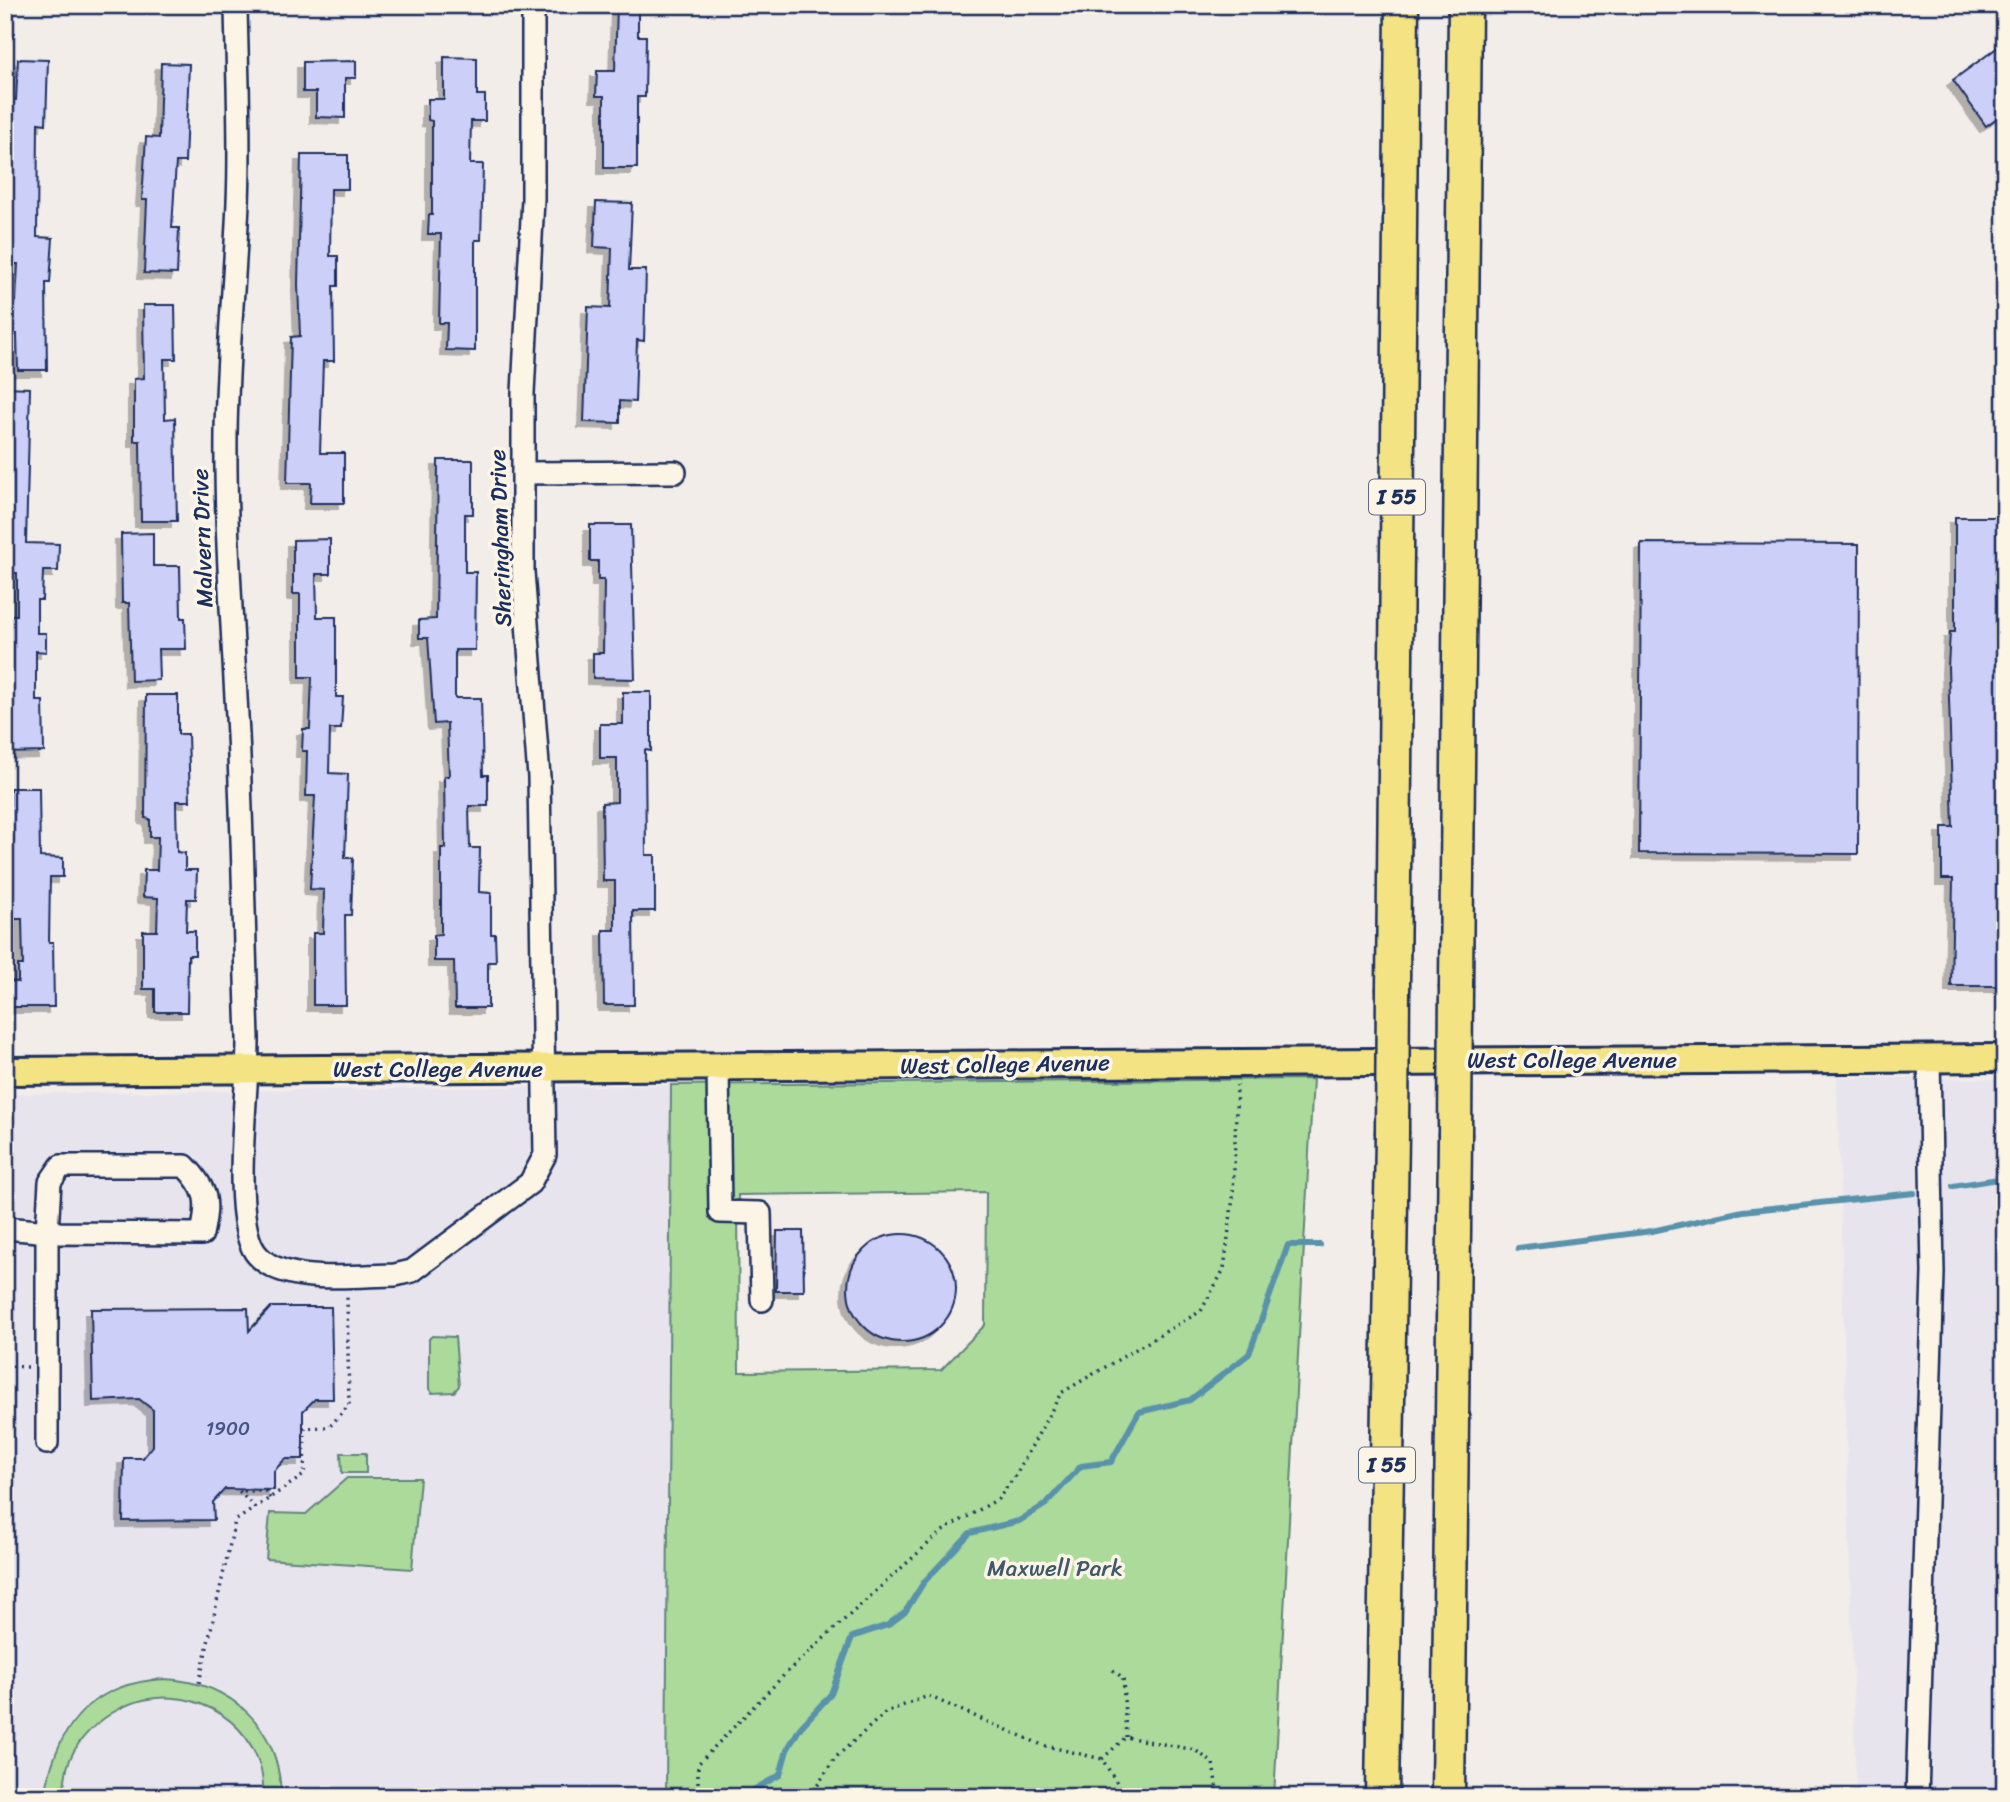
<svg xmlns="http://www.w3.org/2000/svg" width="2010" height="1802" viewBox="0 0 2010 1802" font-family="Sriracha,sans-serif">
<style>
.built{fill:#e7e4ee}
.green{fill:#abda9a;stroke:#63847c;stroke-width:2;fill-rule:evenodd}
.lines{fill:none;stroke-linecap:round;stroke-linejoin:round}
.stream{stroke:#5992ab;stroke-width:6}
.building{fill:#cccff8;stroke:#1b2f5e;stroke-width:2;filter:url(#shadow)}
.minor-casing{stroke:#1b2f5e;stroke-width:26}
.major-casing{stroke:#1b2f5e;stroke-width:32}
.highway-casing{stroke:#1b2f5e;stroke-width:37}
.path{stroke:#1b2f5e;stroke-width:3.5;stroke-dasharray:2 5;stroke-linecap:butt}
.minor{stroke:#fcf5e5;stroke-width:21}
.major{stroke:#f4e382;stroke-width:26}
.highway{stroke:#f4e382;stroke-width:32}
.highway-bridge-casing{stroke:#1b2f5e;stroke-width:37;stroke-linecap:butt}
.highway-bridge{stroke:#f4e382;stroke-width:32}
.labels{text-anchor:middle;stroke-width:7;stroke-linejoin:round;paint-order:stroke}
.number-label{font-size:19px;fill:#475784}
.shield{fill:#fcf5e5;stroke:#5e6a86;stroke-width:2}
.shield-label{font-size:21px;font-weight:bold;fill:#1b2f5e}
.street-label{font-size:23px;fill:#1b2f5e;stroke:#fcf5e5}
.park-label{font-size:23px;fill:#3f5a6d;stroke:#fcf5e5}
</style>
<defs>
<filter id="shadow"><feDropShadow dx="-6" dy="6" stdDeviation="0" flood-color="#0004"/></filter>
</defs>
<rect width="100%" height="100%" fill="#f2ede9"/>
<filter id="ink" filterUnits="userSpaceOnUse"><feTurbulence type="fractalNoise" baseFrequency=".0143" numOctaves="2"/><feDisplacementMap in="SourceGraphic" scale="14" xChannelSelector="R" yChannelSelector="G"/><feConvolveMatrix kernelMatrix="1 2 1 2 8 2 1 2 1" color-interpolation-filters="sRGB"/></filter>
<g filter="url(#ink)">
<!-- built -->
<g class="built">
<path d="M 1837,1077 L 2005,1079 L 2005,1797 L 1856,1797 Z"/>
<path d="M 671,1085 L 666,1797 L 5,1797 L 5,1094 Z"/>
</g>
<!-- green -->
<g class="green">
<path d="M 1313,1079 L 1274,1797 L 666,1797 L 671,1085 ZM 986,1192 L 985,1325 L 941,1370 L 739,1372 L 738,1195 Z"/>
<path d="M 432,1336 L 455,1337 L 459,1386 L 454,1392 L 432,1393 L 429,1389 L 429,1339 Z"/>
<path d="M 341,1453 L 366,1453 L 366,1473 L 342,1473 Z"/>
<path d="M 347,1478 L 420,1478 L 412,1569 L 266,1559 L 270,1513 L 306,1514 Z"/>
<path d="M 164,1679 C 232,1682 280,1727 281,1797 L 264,1797 C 263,1788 263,1778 261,1770 C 245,1705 166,1678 112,1713 C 93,1725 75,1743 68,1765 C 65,1775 64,1787 63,1797 L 45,1797 C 55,1727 90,1683 164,1679 Z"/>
</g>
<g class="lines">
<!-- stream -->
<g class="stream">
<path d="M 1953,1186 L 2005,1178"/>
<path d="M 1518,1248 L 1652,1231 L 1743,1211 L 1914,1193"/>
<path d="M 752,1797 L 753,1790 L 780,1775 L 787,1750 L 800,1728 L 831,1694 L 852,1637 L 888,1625 L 905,1612 L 924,1582 L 970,1533 L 1019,1521 L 1046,1504 L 1081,1466 L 1111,1462 L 1139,1412 L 1190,1400 L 1249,1354 L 1288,1245 L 1320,1245"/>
</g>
</g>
<!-- building -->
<g class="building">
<path d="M 617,5 L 638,5 L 638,36 L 646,36 L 645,97 L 637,97 L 637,168 L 604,168 L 604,96 L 596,96 L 597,71 L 615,71 Z"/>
<path d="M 2005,42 L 2005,112 L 1986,126 L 1953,80 Z"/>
<path d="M 444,57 L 477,58 L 477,95 L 485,95 L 485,121 L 471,121 L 470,164 L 483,164 L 481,240 L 475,240 L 475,351 L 446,350 L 447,323 L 439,323 L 441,234 L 428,234 L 429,215 L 432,215 L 432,121 L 428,120 L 428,99 L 444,99 Z"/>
<path d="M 18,59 L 48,60 L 46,124 L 38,123 L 37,237 L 53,238 L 50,283 L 46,283 L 47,370 L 18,370 L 17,334 L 5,334 L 5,301 L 16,301 L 18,264 L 5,264 L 7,99 L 16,100 Z"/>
<path d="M 356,61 L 356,78 L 345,78 L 345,118 L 316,117 L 316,92 L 303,92 L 303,62 Z"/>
<path d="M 161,63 L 189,64 L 185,162 L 176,162 L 172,228 L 179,228 L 177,274 L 144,273 L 147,200 L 142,200 L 146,137 L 159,138 Z"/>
<path d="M 301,155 L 348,155 L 348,189 L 331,189 L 330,256 L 338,256 L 338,286 L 333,286 L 334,361 L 323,361 L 320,453 L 344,453 L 344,503 L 310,503 L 311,483 L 287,483 L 291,337 L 300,336 L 298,285 Z"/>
<path d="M 596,202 L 632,203 L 629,270 L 646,270 L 644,341 L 637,340 L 635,402 L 620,401 L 620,423 L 584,422 L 588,307 L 610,308 L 612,248 L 594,247 Z"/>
<path d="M 143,305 L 175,305 L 176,359 L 164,359 L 165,419 L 175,418 L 177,521 L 141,521 L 140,441 L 134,441 L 134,379 L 144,378 Z"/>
<path d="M 5,387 L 30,388 L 26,543 L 59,544 L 58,571 L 43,571 L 42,600 L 37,600 L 37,633 L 46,633 L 46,652 L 36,651 L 36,701 L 43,701 L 44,752 L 5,753 L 5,615 L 17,615 L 17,573 L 5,573 Z"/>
<path d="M 438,460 L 473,460 L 473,514 L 465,514 L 465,572 L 476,572 L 475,650 L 455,650 L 455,698 L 481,698 L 483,775 L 488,775 L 488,806 L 469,806 L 470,848 L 480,848 L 479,892 L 491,893 L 491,934 L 495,934 L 496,962 L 488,962 L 488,1008 L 455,1008 L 454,961 L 434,961 L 434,935 L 441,934 L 441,848 L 445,848 L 444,776 L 449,776 L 447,723 L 434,724 L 428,638 L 419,638 L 419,620 L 436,619 Z"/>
<path d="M 1955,517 L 2005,517 L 2002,746 L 2005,746 L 2005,986 L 1951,986 L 1953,879 L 1942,879 L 1942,827 L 1953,827 L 1948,667 L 1950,632 L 1955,632 Z"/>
<path d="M 590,525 L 631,525 L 635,679 L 593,678 L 593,653 L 603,653 L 604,580 L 598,580 L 598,561 L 590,561 Z"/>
<path d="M 153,533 L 153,566 L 180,566 L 181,618 L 185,618 L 186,649 L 158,649 L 159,680 L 131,681 L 129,603 L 122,603 L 121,534 Z"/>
<path d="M 330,539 L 330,574 L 316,574 L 317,617 L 336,617 L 336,697 L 343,697 L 341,729 L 330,729 L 329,773 L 348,774 L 345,858 L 353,858 L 351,915 L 345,915 L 346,1005 L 313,1005 L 313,933 L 323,933 L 324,890 L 310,889 L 315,796 L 306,796 L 307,751 L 302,751 L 303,729 L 310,729 L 312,677 L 300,677 L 300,594 L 293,594 L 293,540 Z"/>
<path d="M 1641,543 L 1859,544 L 1858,854 L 1639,853 Z"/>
<path d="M 623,692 L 651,692 L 651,751 L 645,750 L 646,855 L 655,855 L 655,911 L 633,911 L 634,1005 L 604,1005 L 603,930 L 615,930 L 615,881 L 603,881 L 602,803 L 617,802 L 617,758 L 600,758 L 600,724 L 623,724 Z"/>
<path d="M 146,695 L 178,695 L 178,734 L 188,734 L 190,801 L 176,801 L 177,852 L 185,853 L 185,870 L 197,870 L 196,899 L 187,899 L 186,931 L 195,931 L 195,955 L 188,955 L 187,1012 L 155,1012 L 155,989 L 143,989 L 143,931 L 157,931 L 158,898 L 143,897 L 144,870 L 157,870 L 158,837 L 150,837 L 150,819 L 145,818 Z"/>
<path d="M 10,788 L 39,788 L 40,857 L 63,858 L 63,877 L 50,877 L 49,942 L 53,942 L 54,1007 L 10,1007 L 10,981 L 18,982 L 18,965 L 23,965 L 22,919 L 12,919 L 13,834 L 5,834 L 5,805 L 10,805 Z"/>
<path d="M 777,1231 L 803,1231 L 804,1291 L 776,1291 Z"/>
<circle cx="902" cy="1288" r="54"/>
<path d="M 271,1307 L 331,1307 L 333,1399 L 315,1399 L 303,1411 L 303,1459 L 285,1459 L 274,1471 L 274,1490 L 225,1489 L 213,1502 L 214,1520 L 123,1521 L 124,1458 L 143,1458 L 153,1446 L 153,1410 L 139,1399 L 93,1401 L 91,1309 L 248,1308 L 249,1331 Z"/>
</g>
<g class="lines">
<defs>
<g id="minor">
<path d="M 236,5 C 237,71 241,137 238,202 C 235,279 227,356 226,433 C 225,534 233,634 238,735 C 243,836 244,936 248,1037 C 249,1085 230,1216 255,1252 C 280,1287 357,1275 395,1275 L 412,1271 L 530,1183 L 545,1155 L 539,777 L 523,572 L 523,393 L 533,199 L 533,5"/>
<path d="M 523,473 L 675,472"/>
<path d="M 718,1067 L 720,1212 L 760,1213 L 762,1300"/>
<path d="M 5,1228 L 60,1233 L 202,1234 C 209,1201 208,1190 185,1166 L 61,1166 L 50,1182 L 47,1232 L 47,1443"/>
<path d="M 1917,1797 L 1933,1273 L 1929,1058"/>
</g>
<path id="major" d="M 5,1071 L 2005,1058"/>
<g id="highway">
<path d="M 1456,985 L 1465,5"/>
<path d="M 1393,988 L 1402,5"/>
<path d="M 1382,1797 L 1392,1134"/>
<path d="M 1448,1797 L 1455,1136"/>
</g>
</defs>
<!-- minor casing -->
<use href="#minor" class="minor-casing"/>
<!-- major casing -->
<use href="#major" class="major-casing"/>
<!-- highway casing -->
<use href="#highway" class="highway-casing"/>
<!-- path -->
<g class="path">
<path d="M 5,1366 L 28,1367"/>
<path d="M 255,1508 L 239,1491 L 265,1491 L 270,1498"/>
<path d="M 1113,1670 L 1123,1678 L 1126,1737"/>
<path d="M 199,1683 L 235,1521 L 304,1475 L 305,1428 L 329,1427 L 349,1405 L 347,1296"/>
<path d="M 1102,1759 L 1126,1737 L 1195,1750 L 1213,1763 L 1218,1797"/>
<path d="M 698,1797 L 698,1764 L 789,1670 L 941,1532 L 998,1499 L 1016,1475 L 1061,1393 L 1201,1311 L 1224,1269 L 1233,1197 L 1237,1085"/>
<path d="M 810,1797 L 835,1758 L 886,1712 L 928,1696 L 1042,1745 L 1102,1759 L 1126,1797"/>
</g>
<!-- minor -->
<use href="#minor" class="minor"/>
<!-- major -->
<use href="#major" class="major"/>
<!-- highway -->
<use href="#highway" class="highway"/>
<defs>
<g id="highway-bridge">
<path d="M 1392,1134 L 1393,988"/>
<path d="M 1455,1136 L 1456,985"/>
</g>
</defs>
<!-- highway-bridge casing -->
<use href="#highway-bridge" class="highway-bridge-casing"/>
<!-- highway-bridge -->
<use href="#highway-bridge" class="highway-bridge"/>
</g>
</g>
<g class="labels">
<!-- number labels -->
<g class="number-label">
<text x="228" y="1435">1900</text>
</g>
<!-- shield labels -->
<g class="shield">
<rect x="1369" y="479.5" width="56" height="35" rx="5"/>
<rect x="1359" y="1447.5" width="56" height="35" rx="5"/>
</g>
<g class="shield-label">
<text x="1397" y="504">I 55</text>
<text x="1387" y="1472">I 55</text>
</g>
<!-- street labels -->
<g class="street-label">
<text transform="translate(202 538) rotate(-92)" y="8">Malvern Drive</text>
<text transform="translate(500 538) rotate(-92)" y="8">Sheringham Drive</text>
<text x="1572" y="1068">West College Avenue</text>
<text transform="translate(1005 1064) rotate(-1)" y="8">West College Avenue</text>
<text x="438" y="1077">West College Avenue</text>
</g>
<!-- park labels -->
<g class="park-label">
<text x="1055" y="1576">Maxwell Park</text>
</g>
</g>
<!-- margin -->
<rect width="2010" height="1802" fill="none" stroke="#fcf5e5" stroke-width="28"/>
<rect x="14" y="14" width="1982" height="1774" fill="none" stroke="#1b2f5e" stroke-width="2.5" filter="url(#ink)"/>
</svg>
